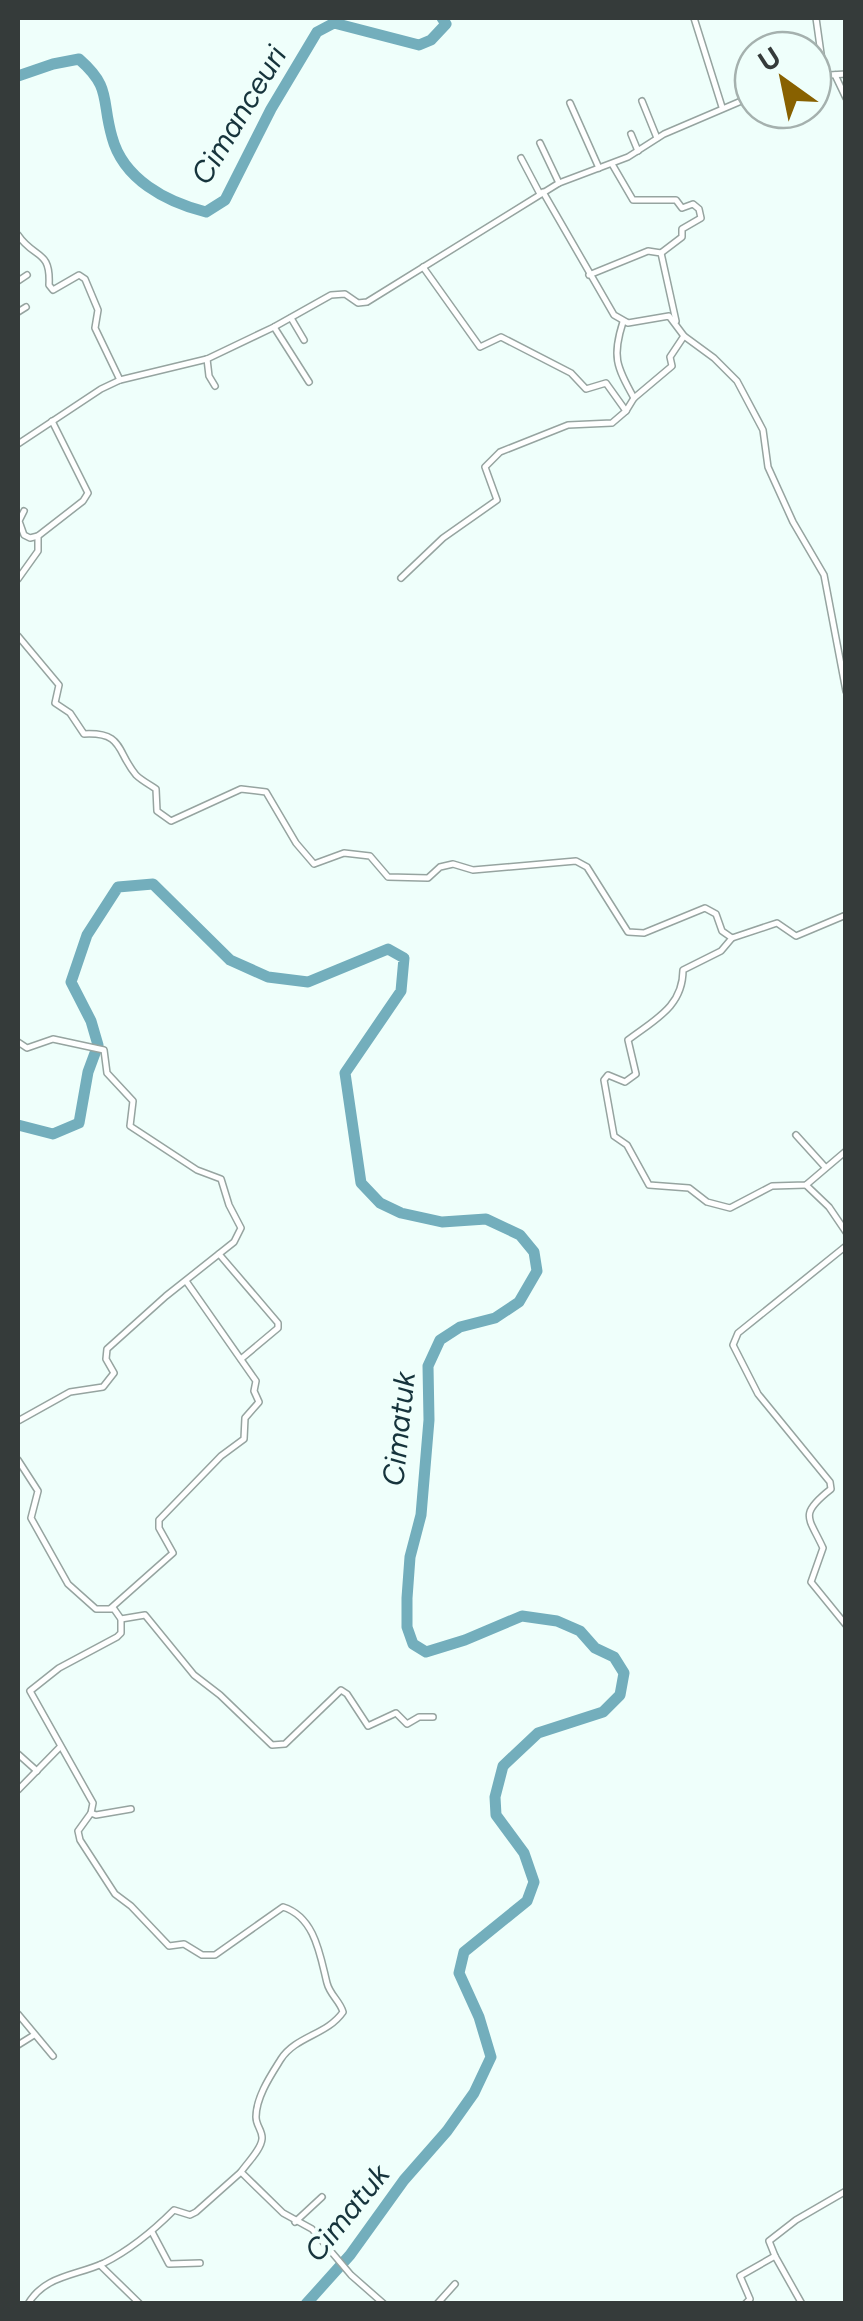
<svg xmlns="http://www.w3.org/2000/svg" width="863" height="2321" viewBox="0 0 863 2321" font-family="Figtree,sans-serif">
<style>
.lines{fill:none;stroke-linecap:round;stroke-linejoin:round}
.river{stroke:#73aebc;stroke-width:11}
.street-casing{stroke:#96a4a0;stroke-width:8}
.street{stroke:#fff;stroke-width:5}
.labels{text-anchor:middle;stroke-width:8;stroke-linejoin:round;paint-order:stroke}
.water-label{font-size:30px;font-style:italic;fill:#16343c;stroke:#effffb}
</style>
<rect width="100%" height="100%" fill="#effffb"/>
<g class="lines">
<!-- river -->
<g class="river">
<path d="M 18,76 L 53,64 L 79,59 C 112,88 101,99 112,137 C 123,179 166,202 206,212 L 225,200 L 271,109 L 317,32 L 334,23 L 419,45 L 431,40 L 446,24 L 442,18"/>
<path d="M 18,1125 L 53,1134 L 79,1123 L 88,1072 L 98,1045 L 91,1021 L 71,982 L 87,935 L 118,887 L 153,884 L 230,960 L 268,977 L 308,982 L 388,949 L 404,958 L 401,991 L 345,1073 L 361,1183 L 380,1203 L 401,1213 L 442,1222 L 486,1219 L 520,1235 L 534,1252 L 537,1271 L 519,1302 L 495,1318 L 460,1327 L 440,1340 L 428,1366 L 429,1420 L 421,1515 L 410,1557 L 407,1598 L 407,1627 L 413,1644 L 426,1652 L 465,1640 L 522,1616 L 557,1621 L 580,1631 L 595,1648 L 614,1657 L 624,1673 L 620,1695 L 603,1712 L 538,1733 L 503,1766 L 495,1797 L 496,1815 L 524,1853 L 534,1882 L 527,1901 L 464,1952 L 459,1973 L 479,2017 L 491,2057 L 474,2093 L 447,2131 L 404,2180 L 350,2255 L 306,2304"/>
</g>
<defs>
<g id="street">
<path d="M 694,18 L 722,107"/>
<path d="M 816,18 L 824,75"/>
<path d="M 835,75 L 846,98"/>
<path d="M 813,76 L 846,74"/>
<path d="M 642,101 L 657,138"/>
<path d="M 570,103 L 599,168"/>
<path d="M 631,134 L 638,151"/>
<path d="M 540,143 L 559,183"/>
<path d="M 521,158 L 540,194"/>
<path d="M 612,164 L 633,200 L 676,200 L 682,208 L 693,204 L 699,209 L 701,218 L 682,229 L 682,237 L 661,253"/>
<path d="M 543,192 L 614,315 L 628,323 L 669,316 L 684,336 L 714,358 L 737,381 L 763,430 L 768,467 L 793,522 L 824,575 L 846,691"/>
<path d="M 18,235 C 34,259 51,249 49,285 L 53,290 L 79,275 L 85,279 L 98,310 L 95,328 L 120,380"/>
<path d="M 423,267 L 480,347 L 501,337 L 571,373 L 586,389 L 606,383 L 626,411"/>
<path d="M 589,275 L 648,251 L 661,253 L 676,321"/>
<path d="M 18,281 L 27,275"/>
<path d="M 18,312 L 26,307"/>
<path d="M 291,318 L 304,340"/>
<path d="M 623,322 C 612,356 616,366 634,398"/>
<path d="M 274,327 L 309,382"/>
<path d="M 207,359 L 209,376 L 215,386"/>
<path d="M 18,444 L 101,389 L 120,380 L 207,359 L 274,327 L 331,295 L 345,294 L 358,303 L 367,302 L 559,183 L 628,157 L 664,134 L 753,96"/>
<path d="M 24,511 L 19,521 L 24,535 L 30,538 L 38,536"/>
<path d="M 401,578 L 443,538 L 497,500 L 485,467 L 500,452 L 568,425 L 612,423 L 626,411 L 634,398 L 672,366 L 670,357 L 684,336"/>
<path d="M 18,579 L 38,551 L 38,536 L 83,501 L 88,493 L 52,421"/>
<path d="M 18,636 L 59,685 L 55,703 L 70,713 L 84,734 C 124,732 116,751 136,775 C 141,780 150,785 156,789 L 157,811 L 171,821 L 241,789 L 266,792 L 296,843 L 314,864 L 344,853 L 370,856 L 388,877 L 428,878 L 440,867 L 453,864 L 473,870 L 576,861 L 587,867 L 628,932 L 644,933 L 705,908 L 716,914 L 722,931 L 732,938 L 777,923 L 796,936 L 846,915"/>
<path d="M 732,938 L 721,951 L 683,970 C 683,1007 654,1020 628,1040 L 636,1074 L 625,1082 L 608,1075 L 604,1080 L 614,1136 L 627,1145 L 649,1185 L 689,1188 L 707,1202 L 730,1208 L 772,1186 L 806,1185 L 846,1151"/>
<path d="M 18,1042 L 27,1048 L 53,1039 L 104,1050 L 107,1073 L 133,1101 L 130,1126 L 197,1170 L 221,1179 L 229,1205 L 241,1228 L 234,1242 L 166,1296 L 107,1349 L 106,1359 L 114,1373 L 103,1387 L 70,1392 L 18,1421"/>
<path d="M 796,1135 L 825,1167"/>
<path d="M 806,1185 L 829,1207 L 846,1232"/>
<path d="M 846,1246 L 738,1333 L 733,1345 L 758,1394 L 830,1482 L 831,1489 C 798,1515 809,1517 823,1548 L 811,1582 L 846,1625"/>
<path d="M 219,1254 L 278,1323 L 278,1328 L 241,1359"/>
<path d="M 18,1460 L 38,1491 L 31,1518 L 68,1584 L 96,1609 L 114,1609 L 121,1619 L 121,1633 L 117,1637 L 59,1668 L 30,1691 L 93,1803 L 91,1813 L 78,1831 L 80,1840 L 115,1894 L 131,1906 L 169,1946 L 184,1944 L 202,1955 L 215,1955 L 283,1907 C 315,1917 320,1955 327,1983 C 330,1995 340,2001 343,2012 C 327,2035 296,2036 281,2059 C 271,2075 256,2097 256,2117 C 256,2126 263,2131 262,2139 C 261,2150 247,2163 241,2172 L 283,2213 L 312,2229 L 351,2275 L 384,2304"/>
<path d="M 111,1608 L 173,1553 L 159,1528 L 159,1520 L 221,1456 L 244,1439 L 245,1418 L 259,1402 L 254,1391 L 256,1381 L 186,1281"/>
<path d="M 121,1619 L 145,1615 L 194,1675 L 220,1695 L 272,1745 L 285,1744 L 341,1690 L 347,1694 L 368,1726 L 396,1713 L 407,1724 L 419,1717 L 433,1717"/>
<path d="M 18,1754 L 37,1771"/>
<path d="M 18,1790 L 60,1747"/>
<path d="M 91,1813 L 96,1815 L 131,1809"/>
<path d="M 18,2014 L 53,2056"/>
<path d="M 18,2045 L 34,2035"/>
<path d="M 295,2222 L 322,2197"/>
<path d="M 152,2232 L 169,2264 L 200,2263"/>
<path d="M 775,2256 L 802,2304"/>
<path d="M 100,2265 L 140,2304"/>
<path d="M 28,2304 C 45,2275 76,2276 104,2263 C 130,2250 153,2231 174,2210 L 190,2215 L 196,2212 L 241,2172"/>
<path d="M 437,2304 L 455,2284"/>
<path d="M 745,2304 L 750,2299 L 740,2276 L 775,2256 L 769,2241 L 796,2220 L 846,2191"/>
</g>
</defs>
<!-- street casing -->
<use href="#street" class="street-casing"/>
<!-- street -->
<use href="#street" class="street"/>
</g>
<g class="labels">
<!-- water labels -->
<g class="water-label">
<text transform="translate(239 115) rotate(-59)" y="10">Cimanceuri</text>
<text transform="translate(399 1429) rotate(-84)" y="10">Cimatuk</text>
<text transform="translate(347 2213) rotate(-51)" y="10">Cimatuk</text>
</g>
</g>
<!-- border -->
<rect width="863" height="2321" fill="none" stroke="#353b3a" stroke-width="40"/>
<!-- north arrow -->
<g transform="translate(783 80) rotate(327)"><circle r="48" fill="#effffb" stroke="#a5b1ae" stroke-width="2.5"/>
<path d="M0-8L18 38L0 25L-18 38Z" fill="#886100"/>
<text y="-15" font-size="28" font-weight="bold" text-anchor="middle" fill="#353b3a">U</text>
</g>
</svg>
